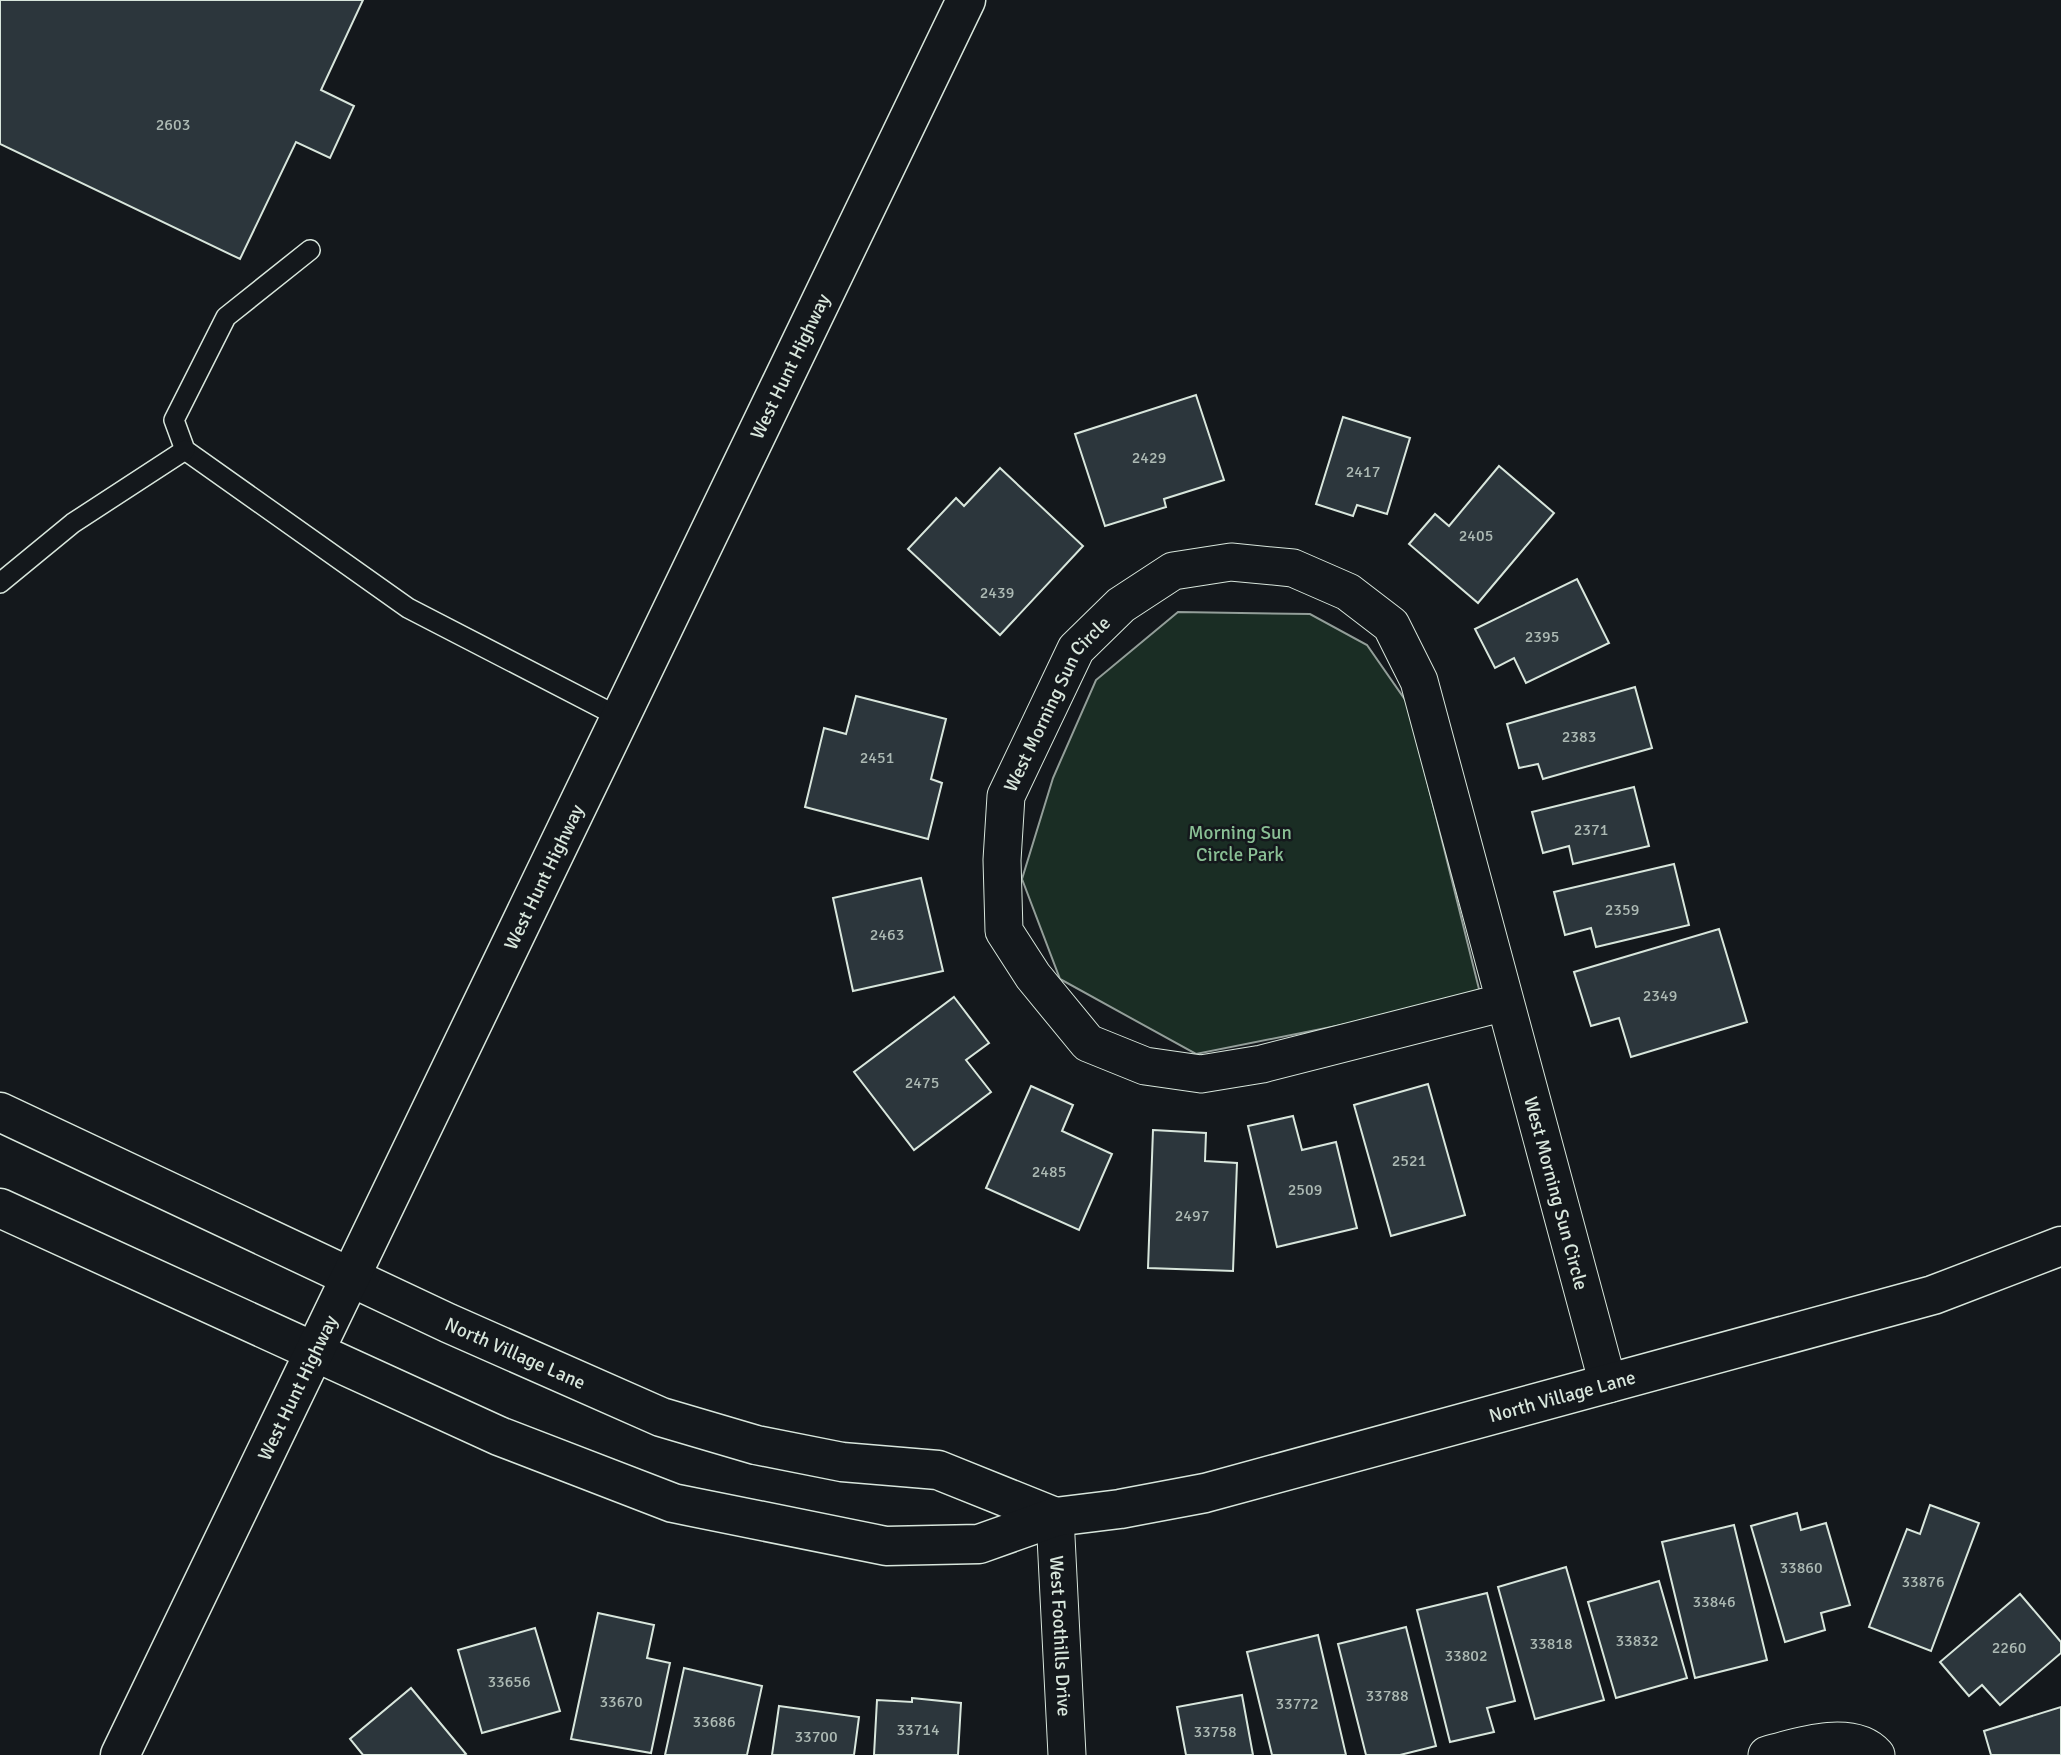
<svg xmlns="http://www.w3.org/2000/svg" width="2061" height="1755" viewBox="0 0 2061 1755" font-family="Signika,sans-serif">
<style>
.green{fill:#1a2d24;stroke:#939e99;stroke-width:2}
.building{fill:#2c363c;stroke:#d8e6dc;stroke-width:2}
.lines{fill:none;stroke-linecap:round;stroke-linejoin:round}
.service-casing{stroke:#d8e6dc;stroke-width:22}
.minor-casing{stroke:#d8e6dc;stroke-width:39}
.tertiary-casing{stroke:#d8e6dc;stroke-width:41}
.primary-casing{stroke:#d8e6dc;stroke-width:41}
.service{stroke:#14181c;stroke-width:19}
.minor{stroke:#14181c;stroke-width:37}
.tertiary{stroke:#14181c;stroke-width:38}
.primary{stroke:#14181c;stroke-width:38}
.labels{text-anchor:middle;stroke-width:5;stroke-linejoin:round;paint-order:stroke}
.number-label{font-size:16px;fill:#adbab4}
.street-label{font-size:19px;fill:#d8e6dc;stroke:#14181c}
.park-label{font-size:19px;fill:#8ac095;stroke:#14181c}
</style>
<rect width="100%" height="100%" fill="#14181c"/>
<!-- green -->
<path class="green" d="M 1178,612 L 1310,614 L 1367,645 L 1408,704 L 1481,997 L 1196,1054 L 1060,979 L 1022,879 L 1053,778 L 1096,680 Z"/>
<!-- building -->
<g class="building">
<path d="M 0,0 L 363,0 L 321,90 L 354,106 L 330,158 L 296,142 L 240,259 L 0,144 Z"/>
<path d="M 1196,395 L 1224,480 L 1164,499 L 1166,507 L 1105,526 L 1075,434 Z"/>
<path d="M 1343,417 L 1410,438 L 1387,514 L 1357,505 L 1353,516 L 1316,504 Z"/>
<path d="M 1499,466 L 1554,513 L 1478,603 L 1409,544 L 1435,514 L 1449,526 Z"/>
<path d="M 1000,468 L 1083,546 L 1000,635 L 908,549 L 956,498 L 964,506 Z"/>
<path d="M 1577,579 L 1609,643 L 1526,683 L 1514,658 L 1495,668 L 1475,629 Z"/>
<path d="M 1635,687 L 1652,748 L 1543,779 L 1538,764 L 1519,768 L 1507,724 Z"/>
<path d="M 856,696 L 946,719 L 931,779 L 942,783 L 928,839 L 805,807 L 824,728 L 846,734 Z"/>
<path d="M 1634,787 L 1649,846 L 1573,864 L 1569,846 L 1543,853 L 1532,812 Z"/>
<path d="M 1674,864 L 1689,925 L 1596,947 L 1591,928 L 1565,935 L 1554,892 Z"/>
<path d="M 921,878 L 943,971 L 853,991 L 833,898 Z"/>
<path d="M 1719,929 L 1747,1022 L 1631,1057 L 1619,1018 L 1591,1026 L 1574,972 Z"/>
<path d="M 954,997 L 989,1043 L 966,1060 L 991,1092 L 914,1150 L 854,1072 Z"/>
<path d="M 1428,1084 L 1465,1215 L 1391,1236 L 1354,1105 Z"/>
<path d="M 1031,1086 L 1073,1105 L 1062,1131 L 1112,1154 L 1079,1230 L 986,1188 Z"/>
<path d="M 1293,1116 L 1302,1150 L 1336,1142 L 1357,1228 L 1277,1247 L 1248,1126 Z"/>
<path d="M 1153,1130 L 1206,1133 L 1205,1161 L 1237,1163 L 1233,1271 L 1148,1268 Z"/>
<path d="M 1930,1505 L 1979,1523 L 1931,1651 L 1869,1627 L 1907,1529 L 1920,1534 Z"/>
<path d="M 1797,1513 L 1801,1530 L 1826,1523 L 1850,1605 L 1821,1613 L 1825,1630 L 1785,1642 L 1751,1526 Z"/>
<path d="M 1734,1525 L 1767,1660 L 1695,1678 L 1662,1542 Z"/>
<path d="M 1566,1567 L 1604,1700 L 1535,1719 L 1498,1587 Z"/>
<path d="M 1659,1581 L 1687,1678 L 1616,1698 L 1588,1602 Z"/>
<path d="M 1487,1593 L 1515,1701 L 1487,1708 L 1494,1732 L 1450,1742 L 1417,1610 Z"/>
<path d="M 2020,1594 L 2061,1642 L 2061,1653 L 2000,1705 L 1982,1685 L 1969,1696 L 1940,1662 Z"/>
<path d="M 598,1613 L 654,1625 L 647,1658 L 670,1663 L 651,1753 L 571,1739 Z"/>
<path d="M 1406,1627 L 1436,1746 L 1400,1755 L 1366,1755 L 1338,1644 Z"/>
<path d="M 535,1628 L 560,1711 L 482,1733 L 458,1650 Z"/>
<path d="M 1318,1635 L 1346,1755 L 1272,1755 L 1247,1652 Z"/>
<path d="M 684,1668 L 762,1686 L 747,1755 L 665,1755 Z"/>
<path d="M 411,1688 L 466,1754 L 464,1755 L 363,1755 L 350,1739 Z"/>
<path d="M 1242,1695 L 1253,1755 L 1186,1755 L 1177,1707 Z"/>
<path d="M 912,1698 L 961,1703 L 958,1755 L 874,1755 L 877,1700 L 912,1702 Z"/>
<path d="M 779,1706 L 859,1717 L 854,1755 L 772,1755 Z"/>
<path d="M 2061,1707 L 2061,1755 L 1991,1755 L 1984,1731 Z"/>
</g>
<g class="lines">
<defs>
<g id="service">
<path d="M 310,250 L 226,317 L 174,420 L 185,450 L 408,608 L 619,717"/>
<path d="M 0,583 L 73,523 L 185,450"/>
</g>
<g id="minor">
<path id="s1" d="M 1505,1002 L 1262,1064 L 1201,1074 L 1145,1066 L 1088,1043 L 1033,976 L 1004,931 L 1002,860 L 1006,796 L 1076,649 L 1121,605 L 1173,571 L 1231,562 L 1293,568 L 1348,592 L 1391,625 L 1419,681 L 1608,1384"/>
<path id="s2" d="M 1055,1517 L 1067,1755"/>
<path d="M 1767,1755 C 1796,1747 1852,1728 1876,1755"/>
</g>
<g id="tertiary">
<path id="s3" d="M 0,1112 L 448,1323 L 661,1417 L 756,1445 L 842,1462 L 938,1470 L 1055,1517"/>
<path id="s4" d="M 0,1208 L 499,1436 L 673,1503 L 886,1546 L 979,1544 L 1055,1517 L 1120,1509 L 1205,1493 L 1933,1295 L 2061,1246"/>
</g>
<g id="primary">
<path id="s5" d="M 120,1755 L 966,0"/>
</g>
</defs>
<!-- service casing -->
<use href="#service" class="service-casing"/>
<!-- minor casing -->
<use href="#minor" class="minor-casing"/>
<!-- tertiary casing -->
<use href="#tertiary" class="tertiary-casing"/>
<!-- primary casing -->
<use href="#primary" class="primary-casing"/>
<!-- service -->
<use href="#service" class="service"/>
<!-- minor -->
<use href="#minor" class="minor"/>
<!-- tertiary -->
<use href="#tertiary" class="tertiary"/>
<!-- primary -->
<use href="#primary" class="primary"/>
</g>
<g class="labels">
<!-- number labels -->
<g class="number-label">
<text x="173" y="130">2603</text>
<text x="1149" y="463">2429</text>
<text x="1363" y="477">2417</text>
<text x="1476" y="541">2405</text>
<text x="997" y="598">2439</text>
<text x="1542" y="642">2395</text>
<text x="1579" y="742">2383</text>
<text x="877" y="763">2451</text>
<text x="1591" y="835">2371</text>
<text x="1622" y="915">2359</text>
<text x="887" y="940">2463</text>
<text x="1660" y="1001">2349</text>
<text x="922" y="1088">2475</text>
<text x="1409" y="1166">2521</text>
<text x="1049" y="1177">2485</text>
<text x="1305" y="1195">2509</text>
<text x="1192" y="1221">2497</text>
<text x="1801" y="1573">33860</text>
<text x="1923" y="1587">33876</text>
<text x="1714" y="1607">33846</text>
<text x="1637" y="1646">33832</text>
<text x="1551" y="1649">33818</text>
<text x="2009" y="1653">2260</text>
<text x="1466" y="1661">33802</text>
<text x="509" y="1687">33656</text>
<text x="1387" y="1701">33788</text>
<text x="621" y="1707">33670</text>
<text x="1297" y="1709">33772</text>
<text x="714" y="1727">33686</text>
<text x="918" y="1735">33714</text>
<text x="1215" y="1737">33758</text>
<text x="816" y="1742">33700</text>
</g>
<!-- street labels -->
<g class="street-label">
<text dy="7" stroke="none"><textPath href="#s5" startOffset="1542">West Hunt Highway</textPath></text>
<text dy="7" stroke="none"><textPath href="#s1" startOffset="812">West Morning Sun Circle</textPath></text>
<text dy="7" stroke="none"><textPath href="#s5" startOffset="975">West Hunt Highway</textPath></text>
<text dy="7" stroke="none"><textPath href="#s1" startOffset="1822">West Morning Sun Circle</textPath></text>
<text dy="7" stroke="none"><textPath href="#s3" startOffset="569">North Village Lane</textPath></text>
<text dy="7" stroke="none"><textPath href="#s5" startOffset="408">West Hunt Highway</textPath></text>
<text dy="7" stroke="none"><textPath href="#s4" startOffset="1648">North Village Lane</textPath></text>
<text dy="7" stroke="none"><textPath href="#s2" startOffset="119">West Foothills Drive</textPath></text>
</g>
<!-- park labels -->
<g class="park-label">
<text x="1240" y="839">Morning Sun<tspan x="1240" dy="22">Circle Park</tspan></text>
</g>
</g>
</svg>
